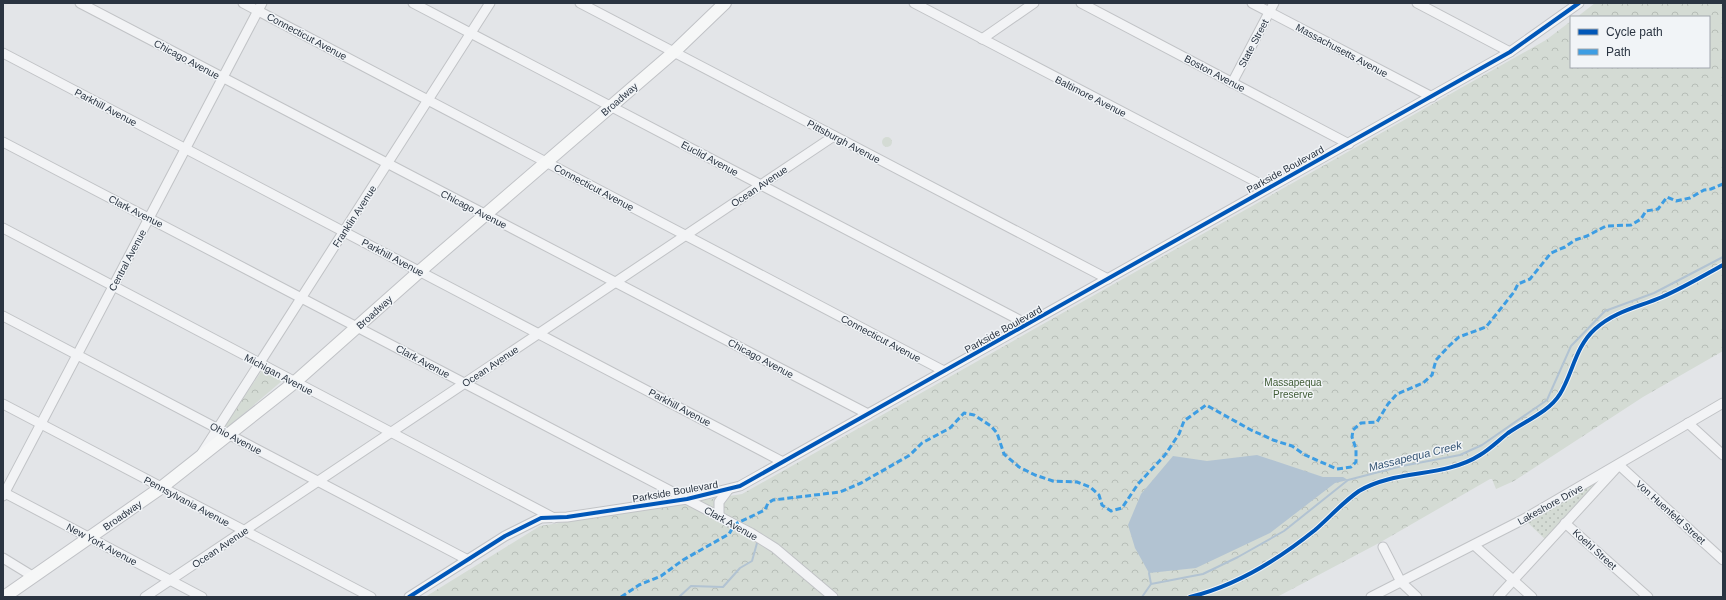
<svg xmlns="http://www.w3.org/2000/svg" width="1726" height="600" viewBox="0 0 1726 600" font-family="Arial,sans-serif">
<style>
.grass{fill:url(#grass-dots)}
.forest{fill:url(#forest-crowns)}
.water{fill:#b2c3d2}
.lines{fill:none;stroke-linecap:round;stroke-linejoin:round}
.stream{stroke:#b2c3d2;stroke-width:2}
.minor-casing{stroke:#c1c3c6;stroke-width:11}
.major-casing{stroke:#c0c2c6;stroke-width:14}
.minor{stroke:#f2f3f5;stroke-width:9}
.major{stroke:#f6f7f7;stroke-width:12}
.quiet{stroke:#3d9de3;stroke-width:3;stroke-dasharray:6 3;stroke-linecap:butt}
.cycleway-casing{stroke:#f1f4f7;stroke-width:6}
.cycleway{stroke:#0057b8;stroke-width:4}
.labels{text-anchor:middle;stroke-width:3;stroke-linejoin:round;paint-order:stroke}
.street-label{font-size:10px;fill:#2a3441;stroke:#f1f4f7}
.park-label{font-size:10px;fill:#415d37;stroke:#f1f4f7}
.water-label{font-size:11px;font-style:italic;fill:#355574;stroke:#f1f4f7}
</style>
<defs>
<pattern id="grass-dots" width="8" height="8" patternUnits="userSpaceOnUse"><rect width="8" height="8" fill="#d4dbd4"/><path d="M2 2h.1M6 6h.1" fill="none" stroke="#b6bdb7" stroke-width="1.8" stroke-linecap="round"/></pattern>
<pattern id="forest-crowns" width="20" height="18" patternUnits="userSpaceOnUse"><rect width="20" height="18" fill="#d4dbd4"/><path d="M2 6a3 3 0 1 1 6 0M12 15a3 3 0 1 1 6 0" fill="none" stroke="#b6bdb7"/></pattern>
</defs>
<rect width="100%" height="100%" fill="#e3e5e8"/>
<!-- grass -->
<path class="grass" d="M 1619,465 L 1548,542 L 1524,519 Z"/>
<!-- forest -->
<g class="forest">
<path d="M 1595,3 L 1723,3 L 1723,351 L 1643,397 L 1514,481 L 1496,489 L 1492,479 L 1490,479 L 1379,543 L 1277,597 L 425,597 L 540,526 L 742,494 L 1546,40 L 1571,21 L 1571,67 L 1709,67 L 1709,17 L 1577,17 Z"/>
<circle cx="887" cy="142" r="5"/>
<path d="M 263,369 L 283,380 L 227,428 L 225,424 Z"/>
</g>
<!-- water -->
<path class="water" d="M 1257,455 L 1323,477 L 1343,477 L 1348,480 L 1335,483 L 1270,533 L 1196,568 L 1149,573 L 1135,548 L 1128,525 L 1141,494 L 1173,456 L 1207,461 Z"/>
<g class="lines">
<!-- stream -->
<g class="stream">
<path d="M 1149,573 L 1151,584"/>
<path d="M 679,597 L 691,586 L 723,587 L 740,568 L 752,561 L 757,543"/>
<path d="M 1142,597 L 1151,584 L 1203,574 L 1238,557 L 1284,531 L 1348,480 L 1402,466 L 1460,455 L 1482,445 L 1547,400 L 1571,346 L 1605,311 L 1654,293 L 1723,257"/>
</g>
<defs>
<g id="minor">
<path d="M 80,3 L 868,414"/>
<path d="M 243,3 L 944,371"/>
<path d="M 413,3 L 1027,324"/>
<path d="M 580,3 L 1108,279"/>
<path d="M 914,3 L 1268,188"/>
<path d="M 1081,3 L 1349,144"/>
<path d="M 1252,3 L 1432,97"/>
<path d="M 1417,3 L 1510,52"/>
<path d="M 982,39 L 1034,3"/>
<path d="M 3,53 L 783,462"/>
<path d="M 1232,83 L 1274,3"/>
<path d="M 3,142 L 751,533 L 775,548 L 833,597"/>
<path d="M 3,228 L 554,518"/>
<path d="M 3,316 L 468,560"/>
<path d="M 3,404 L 371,597"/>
<path d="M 1688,423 L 1723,455"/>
<path d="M 202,453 L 490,3"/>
<path d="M 3,492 L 202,597"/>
<path d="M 3,496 L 262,3"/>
<path d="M 719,516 L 719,502 L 728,490"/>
<path d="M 1565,523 L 1648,597"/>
<path d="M 1474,545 L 1532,597"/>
<path d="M 1383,547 L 1401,582 L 1417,597"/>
<path d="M 3,558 L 34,577"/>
<path d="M 145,597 L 834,136"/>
<path d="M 409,597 L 505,536 L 541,518 L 567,517 L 687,499 L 740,486 L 1510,52 L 1579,3"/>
<path d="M 1371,597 L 1524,519 L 1723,403"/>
<path d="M 1498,597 L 1619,465 L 1723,560"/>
</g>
<path id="major" d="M 4,597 L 162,487 L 295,382 L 420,271 L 674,52 L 725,3"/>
</defs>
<!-- minor casing -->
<use href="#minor" class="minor-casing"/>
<!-- major casing -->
<use href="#major" class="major-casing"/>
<!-- minor -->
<use href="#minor" class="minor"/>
<!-- major -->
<use href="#major" class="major"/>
<!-- quiet -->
<path class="quiet" d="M 621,597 L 639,585 L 661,576 L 683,560 L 729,534 L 735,524 L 765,510 L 768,503 L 773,500 L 840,492 L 861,483 L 910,455 L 922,443 L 950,428 L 964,413 L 974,415 L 991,426 L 997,433 L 1004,454 L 1019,467 L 1035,475 L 1053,481 L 1077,482 L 1090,487 L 1099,495 L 1102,505 L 1111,511 L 1122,508 L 1138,484 L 1165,455 L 1179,434 L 1184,421 L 1206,405 L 1251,430 L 1273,440 L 1292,446 L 1305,455 L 1337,469 L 1351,467 L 1356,462 L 1356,449 L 1352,437 L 1353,430 L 1361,423 L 1377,422 L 1388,404 L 1397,394 L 1423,383 L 1432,375 L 1436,360 L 1449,346 L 1459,337 L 1486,327 L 1514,292 L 1518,284 L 1530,279 L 1551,253 L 1565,247 L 1575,240 L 1587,236 L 1606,226 L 1631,225 L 1641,219 L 1646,211 L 1658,209 L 1667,197 L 1676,201 L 1690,198 L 1704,190 L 1711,189 L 1723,184"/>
<defs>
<g id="cycleway">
<path d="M 409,597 L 505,536 L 541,518 L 567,517 L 687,499 L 740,486 L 1510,52 L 1579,3"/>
<path d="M 1190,597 C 1235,586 1279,559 1315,530 C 1330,517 1343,502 1359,491 C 1396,469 1444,478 1480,455 C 1490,449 1499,440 1508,433 C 1525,421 1549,412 1560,394 C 1573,373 1575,347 1595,329 C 1615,311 1639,307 1662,297 C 1683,288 1703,276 1723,265"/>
</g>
</defs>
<!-- cycleway casing -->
<use href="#cycleway" class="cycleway-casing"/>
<!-- cycleway -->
<use href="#cycleway" class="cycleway"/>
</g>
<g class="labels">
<!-- street labels -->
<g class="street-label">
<text transform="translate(307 36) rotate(28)" y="4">Connecticut Avenue</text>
<text transform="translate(1253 43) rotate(-62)" y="4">State Street</text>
<text transform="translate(1342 50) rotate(28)" y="4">Massachusetts Avenue</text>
<text transform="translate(187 59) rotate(28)" y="4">Chicago Avenue</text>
<text transform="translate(1215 73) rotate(28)" y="4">Boston Avenue</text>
<text transform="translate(1091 96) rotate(27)" y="4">Baltimore Avenue</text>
<text transform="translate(619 99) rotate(-41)" y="4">Broadway</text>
<text transform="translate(106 107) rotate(28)" y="4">Parkhill Avenue</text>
<text transform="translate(844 141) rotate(28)" y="4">Pittsburgh Avenue</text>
<text transform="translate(710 158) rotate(28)" y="4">Euclid Avenue</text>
<text transform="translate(1285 169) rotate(-29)" y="4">Parkside Boulevard</text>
<text transform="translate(759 186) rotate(-34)" y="4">Ocean Avenue</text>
<text transform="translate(594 187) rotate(28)" y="4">Connecticut Avenue</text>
<text transform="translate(474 209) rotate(27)" y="4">Chicago Avenue</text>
<text transform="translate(136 211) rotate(27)" y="4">Clark Avenue</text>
<text transform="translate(354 216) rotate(-57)" y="4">Franklin Avenue</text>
<text transform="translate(393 257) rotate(28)" y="4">Parkhill Avenue</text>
<text transform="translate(127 260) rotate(-62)" y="4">Central Avenue</text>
<text transform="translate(374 312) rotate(-42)" y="4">Broadway</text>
<text transform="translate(1003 329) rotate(-29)" y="4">Parkside Boulevard</text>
<text transform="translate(881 338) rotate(28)" y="4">Connecticut Avenue</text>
<text transform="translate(761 358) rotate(28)" y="4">Chicago Avenue</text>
<text transform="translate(423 361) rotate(28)" y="4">Clark Avenue</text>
<text transform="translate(490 366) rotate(-34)" y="4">Ocean Avenue</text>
<text transform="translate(279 374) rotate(28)" y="4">Michigan Avenue</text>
<text transform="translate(680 407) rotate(28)" y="4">Parkhill Avenue</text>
<text transform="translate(236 438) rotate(28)" y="4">Ohio Avenue</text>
<text transform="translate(675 491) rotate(-10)" y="4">Parkside Boulevard</text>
<text transform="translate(187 501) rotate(28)" y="4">Pennsylvania Avenue</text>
<text transform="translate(1550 504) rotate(-29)" y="4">Lakeshore Drive</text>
<text transform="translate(1671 512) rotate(42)" y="4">Von Huenfeld Street</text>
<text transform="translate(122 515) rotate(-35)" y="4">Broadway</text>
<text transform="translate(731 523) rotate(29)" y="4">Clark Avenue</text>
<text transform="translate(102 544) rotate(28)" y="4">New York Avenue</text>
<text transform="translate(220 547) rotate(-34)" y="4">Ocean Avenue</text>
<text transform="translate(1595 549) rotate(42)" y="4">Koehl Street</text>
</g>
<!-- park labels -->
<g class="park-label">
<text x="1293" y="386">Massapequa<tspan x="1293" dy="12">Preserve</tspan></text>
</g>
<!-- water labels -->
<g class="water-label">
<text transform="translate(1415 456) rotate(-14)" y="4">Massapequa Creek</text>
</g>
</g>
<!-- border -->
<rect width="1726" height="600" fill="none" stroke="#2a3441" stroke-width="8"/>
<!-- legend -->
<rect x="1570" y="16" width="140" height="52" fill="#f1f4f7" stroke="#a1a7ae"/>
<rect x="1578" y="29" width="20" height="6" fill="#0057b8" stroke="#a1a7ae"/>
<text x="1606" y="36" font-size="12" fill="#2a3441">Cycle path</text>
<rect x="1578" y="49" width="20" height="6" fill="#3d9de3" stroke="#a1a7ae"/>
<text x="1606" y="56" font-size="12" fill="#2a3441">Path</text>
</svg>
